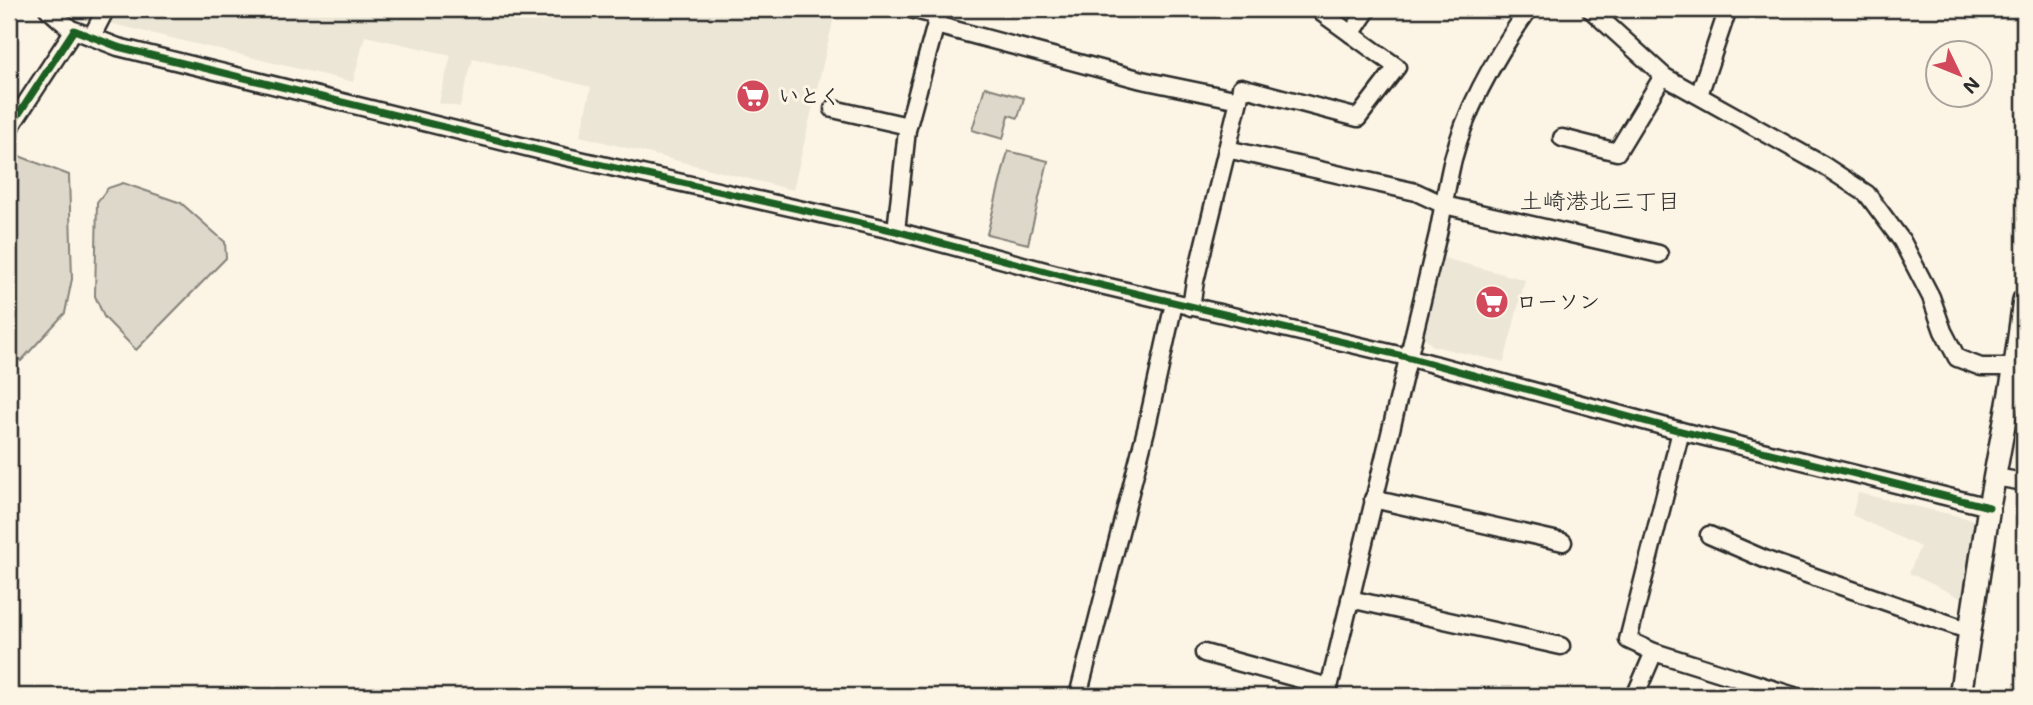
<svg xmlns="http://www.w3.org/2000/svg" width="2033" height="705" viewBox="0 0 2033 705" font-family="Mali,'Klee One',sans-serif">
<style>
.built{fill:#ece6d7}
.green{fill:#ded8ca;stroke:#84827a;stroke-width:2}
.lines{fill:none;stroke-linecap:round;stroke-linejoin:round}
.minor-casing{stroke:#2b2b2b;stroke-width:21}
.major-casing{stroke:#2b2b2b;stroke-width:26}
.minor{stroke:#fcf5e5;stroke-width:16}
.major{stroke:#fcf5e5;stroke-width:21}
.cycleway-casing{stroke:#fcf5e5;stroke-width:11}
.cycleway{stroke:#1b5e20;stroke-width:7}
.labels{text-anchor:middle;stroke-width:6;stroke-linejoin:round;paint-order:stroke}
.poi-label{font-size:21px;font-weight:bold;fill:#2b2b2b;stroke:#fcf5e5;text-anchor:start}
.neighbourhood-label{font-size:23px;fill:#2b2b2b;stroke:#fcf5e5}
</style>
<rect width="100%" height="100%" fill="#fcf5e5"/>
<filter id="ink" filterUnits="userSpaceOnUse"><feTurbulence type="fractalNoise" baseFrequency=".0143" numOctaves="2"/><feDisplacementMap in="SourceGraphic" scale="14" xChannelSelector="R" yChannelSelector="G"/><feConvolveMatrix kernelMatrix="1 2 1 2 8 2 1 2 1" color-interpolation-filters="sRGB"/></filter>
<g filter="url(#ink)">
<!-- built -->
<g class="built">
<path d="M 111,9 L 836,9 L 793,190 L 580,136 L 591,87 L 473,58 L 460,107 L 439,103 L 451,55 L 365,36 L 353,82 L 113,24 L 104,21 Z"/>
<path d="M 1440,257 L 1525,280 L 1504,362 L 1433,346 L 1420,333 Z"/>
<path d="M 1858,493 L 1971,519 L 1978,530 L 1963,599 L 1909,573 L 1920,547 L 1852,515 Z"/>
</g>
<!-- green -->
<g class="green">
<path d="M 985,87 L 1024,98 L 1018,118 L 1009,115 L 1003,139 L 972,130 Z"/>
<path d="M 1008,151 L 1048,161 L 1028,244 L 987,234 Z"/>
<path d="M 19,156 L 69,175 L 72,279 L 65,313 L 21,361 L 9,350 L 9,175 Z"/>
<path d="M 123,183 L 181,203 L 225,242 L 226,258 L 136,350 L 104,317 L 95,296 L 97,202 L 108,188 Z"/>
</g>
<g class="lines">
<defs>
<g id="minor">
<path d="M 48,9 L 73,31"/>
<path d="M 911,9 L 938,16"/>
<path d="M 1590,9 L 1665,77 L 1823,165 L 1867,194 L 1902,241 L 1931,297 L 1943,331 L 1957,358 L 1981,367 L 2024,367"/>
<path d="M 936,25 L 1142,80 L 1239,100 L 1195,281 L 1191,307"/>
<path d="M 1351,34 L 1368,9"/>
<path d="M 92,36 L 106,9"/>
<path d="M 1699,95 L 1728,9"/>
<path d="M 1239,100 L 1241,87 L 1358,118 L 1397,67 L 1322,13"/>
<path d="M 833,109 L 908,126"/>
<path d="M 9,129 L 74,30 L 118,47 L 562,156 L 896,231 L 1075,279 L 1407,357 L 1681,431 L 1989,507"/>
<path d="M 1562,138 L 1617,152 L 1663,76"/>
<path d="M 1227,149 L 1416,192 L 1444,205 L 1659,254"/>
<path d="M 896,231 L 907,130 L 940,9"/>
<path d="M 1681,431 L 1628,640 L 1654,652 L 1794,696"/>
<path d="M 1995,477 L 2024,482"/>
<path d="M 1373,499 L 1563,542"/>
<path d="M 1709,535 L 1769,561 L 1970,631"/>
<path d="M 1350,599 L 1561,646"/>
<path d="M 1204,653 L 1329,687"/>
<path d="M 1078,696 L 1147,426 L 1174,303"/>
<path d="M 1327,696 L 1438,234 C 1443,209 1447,184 1453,159 C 1467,105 1497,54 1529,9"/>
<path d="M 1635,696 L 1654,652"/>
</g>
<path id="major" d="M 1960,696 L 1989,507 L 2015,366 L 2024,300"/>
</defs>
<!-- minor casing -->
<use href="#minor" class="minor-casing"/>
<!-- major casing -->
<use href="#major" class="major-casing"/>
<!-- minor -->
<use href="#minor" class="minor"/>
<!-- major -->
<use href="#major" class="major"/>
<defs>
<path id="cycleway" d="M 9,129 L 74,30 L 118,47 L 562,156 L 896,231 L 1075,279 L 1407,357 L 1681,431 L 1989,507"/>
</defs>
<!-- cycleway casing -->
<use href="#cycleway" class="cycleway-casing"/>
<!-- cycleway -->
<use href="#cycleway" class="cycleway"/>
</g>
</g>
<!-- icons -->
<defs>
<symbol id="supermarket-disc" viewBox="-11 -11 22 22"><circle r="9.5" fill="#d1495b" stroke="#fcf5e5"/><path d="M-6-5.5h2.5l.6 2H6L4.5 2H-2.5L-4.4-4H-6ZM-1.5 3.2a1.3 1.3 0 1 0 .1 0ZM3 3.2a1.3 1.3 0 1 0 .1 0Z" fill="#fff"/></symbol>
</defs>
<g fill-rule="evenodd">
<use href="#supermarket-disc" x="734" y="77" width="38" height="38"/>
<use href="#supermarket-disc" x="1473" y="283" width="38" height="38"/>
</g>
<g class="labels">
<!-- poi labels -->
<g class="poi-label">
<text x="778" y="103">いとく</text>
<text x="1516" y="309">ローソン</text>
</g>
<!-- neighbourhood labels -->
<g class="neighbourhood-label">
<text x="1600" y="209">土崎港北三丁目</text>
</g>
</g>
<!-- margin -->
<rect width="2033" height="705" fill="none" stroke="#fcf5e5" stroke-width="35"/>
<rect x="18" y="18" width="1998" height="670" fill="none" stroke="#2b2b2b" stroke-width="2.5" filter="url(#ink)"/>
<!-- north arrow -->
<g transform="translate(1959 74) rotate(133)"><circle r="33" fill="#fcf5e5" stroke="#a8a49b" stroke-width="2"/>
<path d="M0-5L12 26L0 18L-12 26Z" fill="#d1495b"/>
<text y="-10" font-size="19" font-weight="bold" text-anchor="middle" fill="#2b2b2b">N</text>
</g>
</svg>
